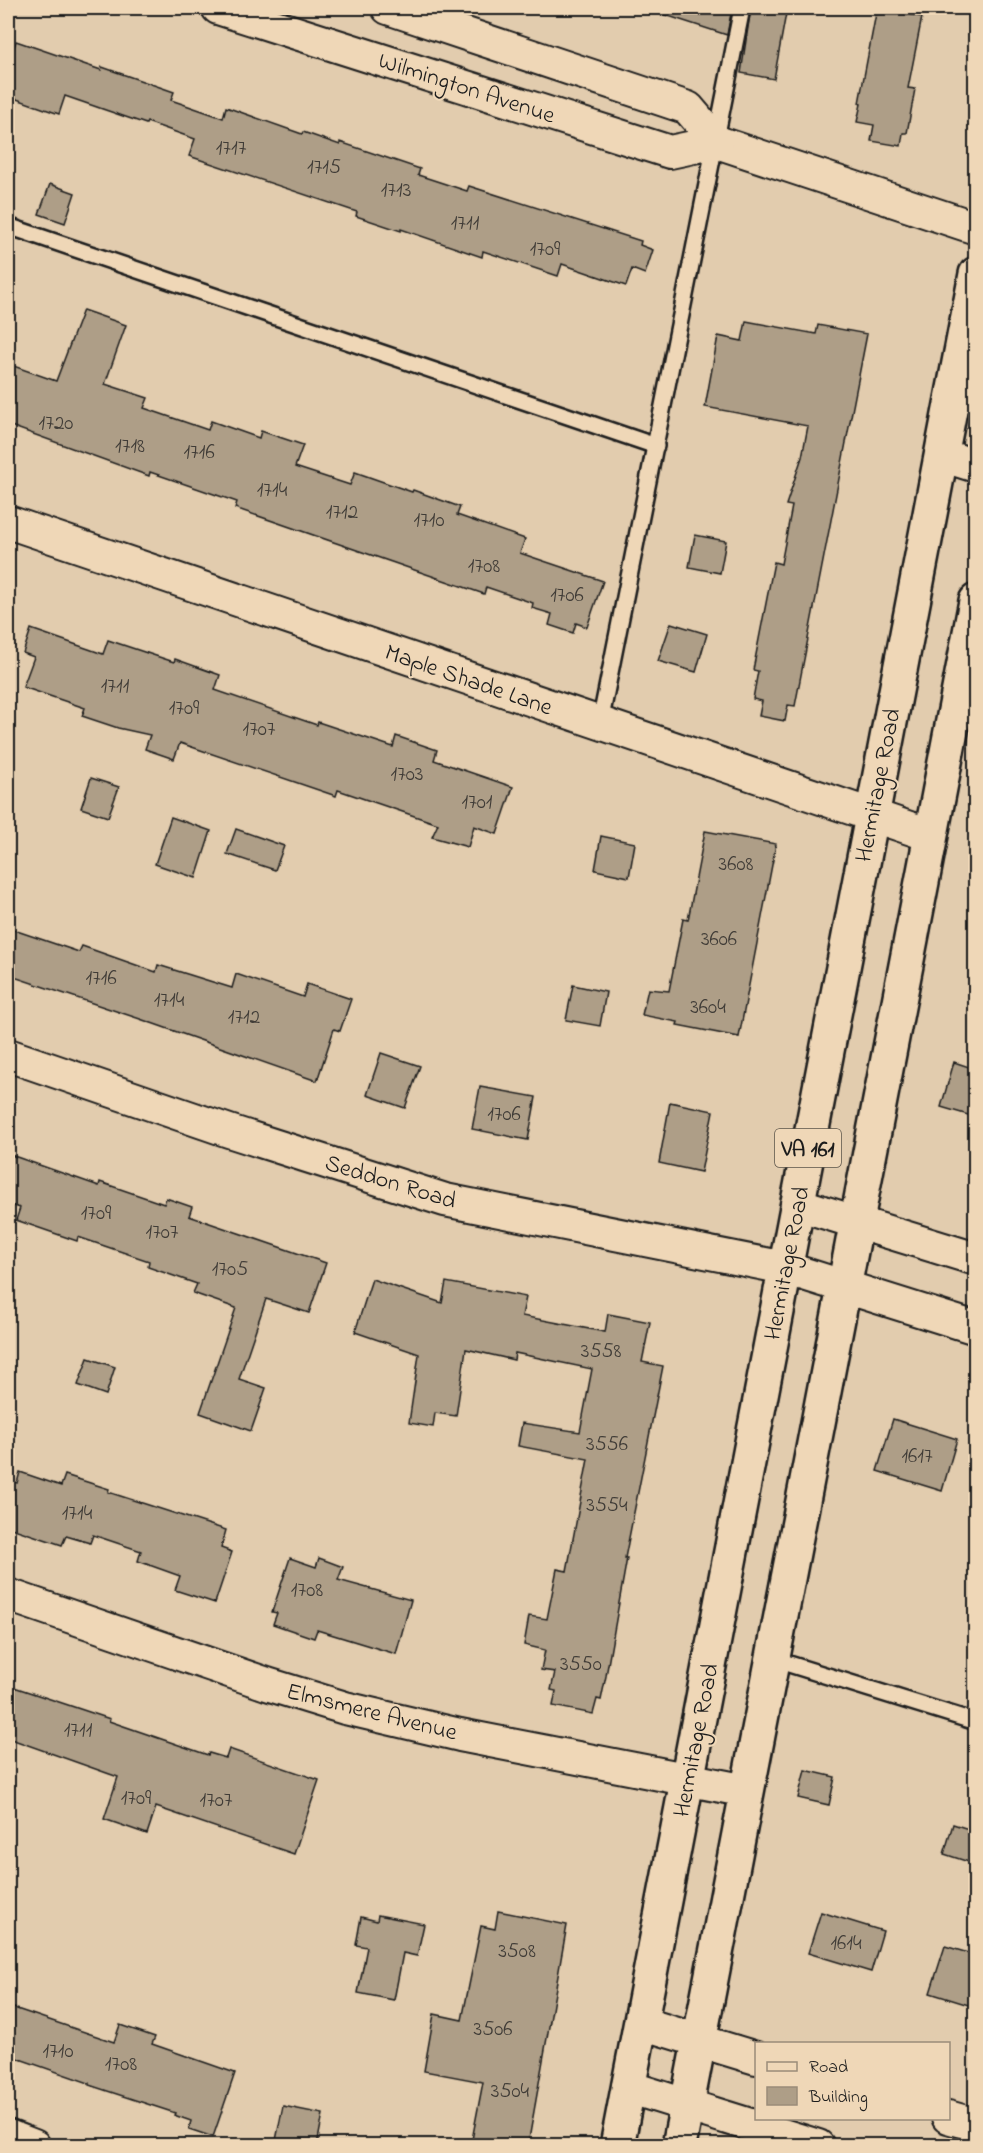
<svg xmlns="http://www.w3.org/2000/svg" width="983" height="2153" viewBox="0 0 983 2153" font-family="'Indie Flower',sans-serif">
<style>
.building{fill:#ae9e87;stroke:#1c1c1c;stroke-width:1.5}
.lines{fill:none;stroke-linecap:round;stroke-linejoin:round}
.lane-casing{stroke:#1c1c1c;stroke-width:20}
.street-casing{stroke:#1c1c1c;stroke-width:36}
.primary-casing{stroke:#1c1c1c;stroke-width:38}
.lane{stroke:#efd7b7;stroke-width:15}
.street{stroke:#efd7b7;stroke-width:32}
.primary{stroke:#efd7b7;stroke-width:33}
.labels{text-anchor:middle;stroke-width:4.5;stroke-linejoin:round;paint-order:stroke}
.number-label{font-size:21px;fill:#403c37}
.shield{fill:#efd7b7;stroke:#5b544a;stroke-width:1.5}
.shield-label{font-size:22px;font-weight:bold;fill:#1c1c1c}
.street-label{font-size:24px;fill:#1c1c1c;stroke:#efd7b7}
</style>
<rect width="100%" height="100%" fill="#e2ccae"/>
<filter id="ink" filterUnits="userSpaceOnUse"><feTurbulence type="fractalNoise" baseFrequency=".0167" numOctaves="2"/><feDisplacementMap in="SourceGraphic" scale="12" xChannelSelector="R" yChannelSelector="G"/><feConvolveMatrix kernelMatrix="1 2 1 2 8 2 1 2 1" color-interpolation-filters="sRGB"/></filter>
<g filter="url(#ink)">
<!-- building -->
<g class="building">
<path d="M 660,8 L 732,8 L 727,35 L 659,13 Z"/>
<path d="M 751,8 L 787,8 L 774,79 L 741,73 Z"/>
<path d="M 877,8 L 922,17 L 908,88 L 915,89 L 907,133 L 903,133 L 901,146 L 871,141 L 874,125 L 857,122 L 861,104 L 859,103 Z"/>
<path d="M 16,41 L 101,70 L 102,67 L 174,92 L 171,100 L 223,118 L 226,107 L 302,134 L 303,132 L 340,145 L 340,142 L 420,169 L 418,175 L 467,191 L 469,186 L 641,241 L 640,245 L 653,250 L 645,274 L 632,269 L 626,286 L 562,264 L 558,276 L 483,251 L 482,257 L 401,229 L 401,231 L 356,216 L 357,212 L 189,156 L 195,139 L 147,122 L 146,124 L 65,96 L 59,114 L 8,96 L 8,65 Z"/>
<path d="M 50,184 L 75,193 L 65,223 L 39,214 Z"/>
<path d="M 83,310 L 126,325 L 105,384 L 148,398 L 144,408 L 208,430 L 211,421 L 259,438 L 261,431 L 303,445 L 295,467 L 350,485 L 355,472 L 412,492 L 413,490 L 460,507 L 457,515 L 525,539 L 520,553 L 603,581 L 587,627 L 576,623 L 573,633 L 549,625 L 552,614 L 532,608 L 533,603 L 486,587 L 484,594 L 235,508 L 237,502 L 150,472 L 149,476 L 8,425 L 8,364 L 56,381 Z"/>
<path d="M 746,321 L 816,334 L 818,325 L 867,334 L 795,706 L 788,705 L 785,721 L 759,716 L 762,701 L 753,699 L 758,671 L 753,670 L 774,562 L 781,564 L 792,506 L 786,505 L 802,457 L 808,426 L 705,407 L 718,336 L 742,341 Z"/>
<path d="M 695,535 L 726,541 L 720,573 L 689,567 Z"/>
<path d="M 671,623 L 707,634 L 696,672 L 658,661 Z"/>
<path d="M 31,629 L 103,654 L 108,640 L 174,662 L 175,659 L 220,675 L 215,690 L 317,725 L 318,722 L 393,747 L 396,736 L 437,750 L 434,760 L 513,787 L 497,834 L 474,826 L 468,847 L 432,837 L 438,824 L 338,790 L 336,796 L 180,743 L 174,759 L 145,749 L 150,735 L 118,728 L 82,716 L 85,708 L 23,687 L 34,657 L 23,653 Z"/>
<path d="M 91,778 L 119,787 L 108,817 L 81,808 Z"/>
<path d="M 171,817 L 211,831 L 196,878 L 155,864 Z"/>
<path d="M 236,829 L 284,846 L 275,870 L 227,854 Z"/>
<path d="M 705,831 L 776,844 L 739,1037 L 677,1025 L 678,1022 L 642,1015 L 648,989 L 669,991 L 683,919 L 688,920 Z"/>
<path d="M 601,836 L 635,843 L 629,877 L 595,870 Z"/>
<path d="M 8,928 L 79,952 L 82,946 L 156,972 L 158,965 L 232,988 L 236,974 L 303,997 L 307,984 L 351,999 L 340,1031 L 334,1029 L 317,1081 L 140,1019 L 8,975 Z"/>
<path d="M 573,985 L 606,992 L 600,1026 L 566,1020 Z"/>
<path d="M 381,1053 L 420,1066 L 405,1108 L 367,1095 Z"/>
<path d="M 954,1062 L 975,1069 L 975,1117 L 941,1107 Z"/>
<path d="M 480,1087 L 536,1097 L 528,1140 L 472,1129 Z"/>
<path d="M 670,1102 L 713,1111 L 701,1172 L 659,1163 Z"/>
<path d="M 8,1154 L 99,1186 L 100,1182 L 164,1204 L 166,1198 L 192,1207 L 189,1216 L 326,1263 L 309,1313 L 266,1299 L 239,1379 L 266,1388 L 251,1431 L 200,1413 L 236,1308 L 193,1293 L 197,1284 L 148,1267 L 149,1261 L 78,1237 L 77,1241 L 16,1220 L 20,1208 L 8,1204 Z"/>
<path d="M 372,1279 L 442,1303 L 446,1282 L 526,1297 L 522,1316 L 605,1332 L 608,1314 L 650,1322 L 642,1362 L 663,1366 L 625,1558 L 627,1558 L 606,1676 L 601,1700 L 597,1699 L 593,1714 L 553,1706 L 556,1691 L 551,1690 L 555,1672 L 541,1670 L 545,1650 L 524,1645 L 529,1616 L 547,1619 L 557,1569 L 567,1571 L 588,1459 L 518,1446 L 522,1423 L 580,1432 L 592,1369 L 515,1353 L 514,1360 L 466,1349 L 456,1416 L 435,1413 L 433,1427 L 409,1423 L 419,1354 L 355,1332 Z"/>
<path d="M 88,1358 L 115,1367 L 106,1395 L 78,1385 Z"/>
<path d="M 893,1419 L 957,1439 L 942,1491 L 877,1471 Z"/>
<path d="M 20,1472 L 61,1486 L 65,1475 L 109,1489 L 108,1492 L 226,1530 L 221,1548 L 232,1552 L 215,1603 L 175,1590 L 180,1576 L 138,1561 L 141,1551 L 93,1535 L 90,1543 L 66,1536 L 62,1545 L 8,1527 L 8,1480 L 17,1483 Z"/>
<path d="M 290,1558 L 316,1567 L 319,1558 L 343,1567 L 338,1580 L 411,1600 L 396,1654 L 317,1630 L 314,1638 L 273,1624 L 277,1613 L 272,1612 Z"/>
<path d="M 8,1685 L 110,1719 L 109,1721 L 208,1755 L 209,1753 L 226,1758 L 229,1749 L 319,1780 L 294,1854 L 156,1807 L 147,1834 L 104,1819 L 118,1777 L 8,1738 Z"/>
<path d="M 805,1770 L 835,1777 L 829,1805 L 798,1798 Z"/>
<path d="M 953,1824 L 975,1831 L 975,1864 L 944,1854 Z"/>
<path d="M 498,1911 L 567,1925 L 528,2145 L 471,2145 L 483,2082 L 424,2071 L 434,2014 L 462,2020 L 481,1926 L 495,1929 Z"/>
<path d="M 821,1912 L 883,1931 L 871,1972 L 808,1953 Z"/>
<path d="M 378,1915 L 424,1924 L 417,1956 L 403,1953 L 394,2000 L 358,1993 L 367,1947 L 356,1945 L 361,1917 L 377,1921 Z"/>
<path d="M 945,1946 L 975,1955 L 975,2007 L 930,1993 Z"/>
<path d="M 8,2006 L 114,2042 L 120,2025 L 155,2037 L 152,2044 L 235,2073 L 213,2137 L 189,2129 L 191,2121 L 174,2115 L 175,2113 L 89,2085 L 89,2083 L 8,2055 Z"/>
<path d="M 283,2106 L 323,2114 L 317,2145 L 275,2145 Z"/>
</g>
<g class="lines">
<defs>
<g id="lane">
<path d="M 8,226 L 656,446"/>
<path d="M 600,723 L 742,8"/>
<path d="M 773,1659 L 976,1722"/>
</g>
<g id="street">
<path d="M 218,8 L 670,152 L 717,142 L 976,228"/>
<path d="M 388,8 L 688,108 L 717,142"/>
<path d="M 953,391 L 976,397"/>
<path d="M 941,455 L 976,466"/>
<path d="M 8,522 L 930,835"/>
<path d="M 8,1055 L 229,1131 L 445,1200 L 785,1268 L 976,1328"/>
<path d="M 797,1204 L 976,1259"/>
<path d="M 8,1595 L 267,1684 L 345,1708 L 460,1735 L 747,1791"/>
<path d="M 641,2023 L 756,2058"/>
<path d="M 628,2087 L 818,2146"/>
<path d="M 948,2117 L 976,2125"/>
<path d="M 8,2136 L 34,2146"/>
</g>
<g id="primary">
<path d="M 617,2146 L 976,274"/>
<path d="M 679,2146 L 976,601"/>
</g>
</defs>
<!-- lane casing -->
<use href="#lane" class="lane-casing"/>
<!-- street casing -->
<use href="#street" class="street-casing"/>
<!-- primary casing -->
<use href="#primary" class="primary-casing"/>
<!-- lane -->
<use href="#lane" class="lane"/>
<!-- street -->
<use href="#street" class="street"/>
<!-- primary -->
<use href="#primary" class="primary"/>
</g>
</g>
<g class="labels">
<!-- number labels -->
<g class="number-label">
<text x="231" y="154">1717</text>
<text x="324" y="173">1715</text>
<text x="396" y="196">1713</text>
<text x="465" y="229">1711</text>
<text x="545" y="255">1709</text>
<text x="56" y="429">1720</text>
<text x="130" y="452">1718</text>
<text x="199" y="458">1716</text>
<text x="272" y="496">1714</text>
<text x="342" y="518">1712</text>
<text x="429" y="526">1710</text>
<text x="484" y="572">1708</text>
<text x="567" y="601">1706</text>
<text x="115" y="692">1711</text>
<text x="184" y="714">1709</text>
<text x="259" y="735">1707</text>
<text x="407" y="780">1703</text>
<text x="477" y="808">1701</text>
<text x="736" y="870">3608</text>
<text x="719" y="945">3606</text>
<text x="101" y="984">1716</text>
<text x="169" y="1006">1714</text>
<text x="708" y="1013">3604</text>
<text x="244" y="1023">1712</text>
<text x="504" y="1120">1706</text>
<text x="96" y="1219">1709</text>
<text x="162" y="1238">1707</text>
<text x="230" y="1275">1705</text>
<text x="601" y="1357">3558</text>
<text x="607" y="1450">3556</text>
<text x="917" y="1462">1617</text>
<text x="607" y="1511">3554</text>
<text x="77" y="1519">1714</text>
<text x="307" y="1596">1708</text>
<text x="581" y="1670">3550</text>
<text x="78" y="1736">1711</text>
<text x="136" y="1804">1709</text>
<text x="216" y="1806">1707</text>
<text x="846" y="1949">1614</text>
<text x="517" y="1957">3508</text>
<text x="493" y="2035">3506</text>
<text x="58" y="2057">1710</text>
<text x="121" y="2070">1708</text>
<text x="510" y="2097">3504</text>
</g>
<!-- shield labels -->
<rect class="shield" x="775" y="1129" width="66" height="38" rx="4.5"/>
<g class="shield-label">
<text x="808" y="1156">VA 161</text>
</g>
<!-- street labels -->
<g class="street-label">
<text transform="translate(467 87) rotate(18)" y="8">Wilmington Avenue</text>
<text transform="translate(469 679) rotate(19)" y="8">Maple Shade Lane</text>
<text transform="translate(877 785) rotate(-79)" y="8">Hermitage Road</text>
<text transform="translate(391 1181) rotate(17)" y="8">Seddon Road</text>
<text transform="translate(786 1263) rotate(-79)" y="8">Hermitage Road</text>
<text transform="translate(372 1711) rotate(14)" y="8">Elmsmere Avenue</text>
<text transform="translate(695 1740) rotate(-79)" y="8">Hermitage Road</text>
</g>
</g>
<!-- margin -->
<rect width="983" height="2153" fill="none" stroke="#efd7b7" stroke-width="30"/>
<rect x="15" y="15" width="953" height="2123" fill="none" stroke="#1c1c1c" stroke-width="2" filter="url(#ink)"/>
<!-- legend -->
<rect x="755" y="2042" width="195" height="78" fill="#efd7b7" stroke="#9b8c79" stroke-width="1.5"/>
<rect x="767" y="2062" width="30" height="9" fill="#efd7b7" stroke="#9b8c79" stroke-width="1.5"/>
<text x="809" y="2072" font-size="18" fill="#1c1c1c">Road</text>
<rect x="767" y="2087" width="30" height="18" fill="#ae9e87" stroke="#9b8c79" stroke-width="1.5"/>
<text x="809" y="2102" font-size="18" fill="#1c1c1c">Building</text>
</svg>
